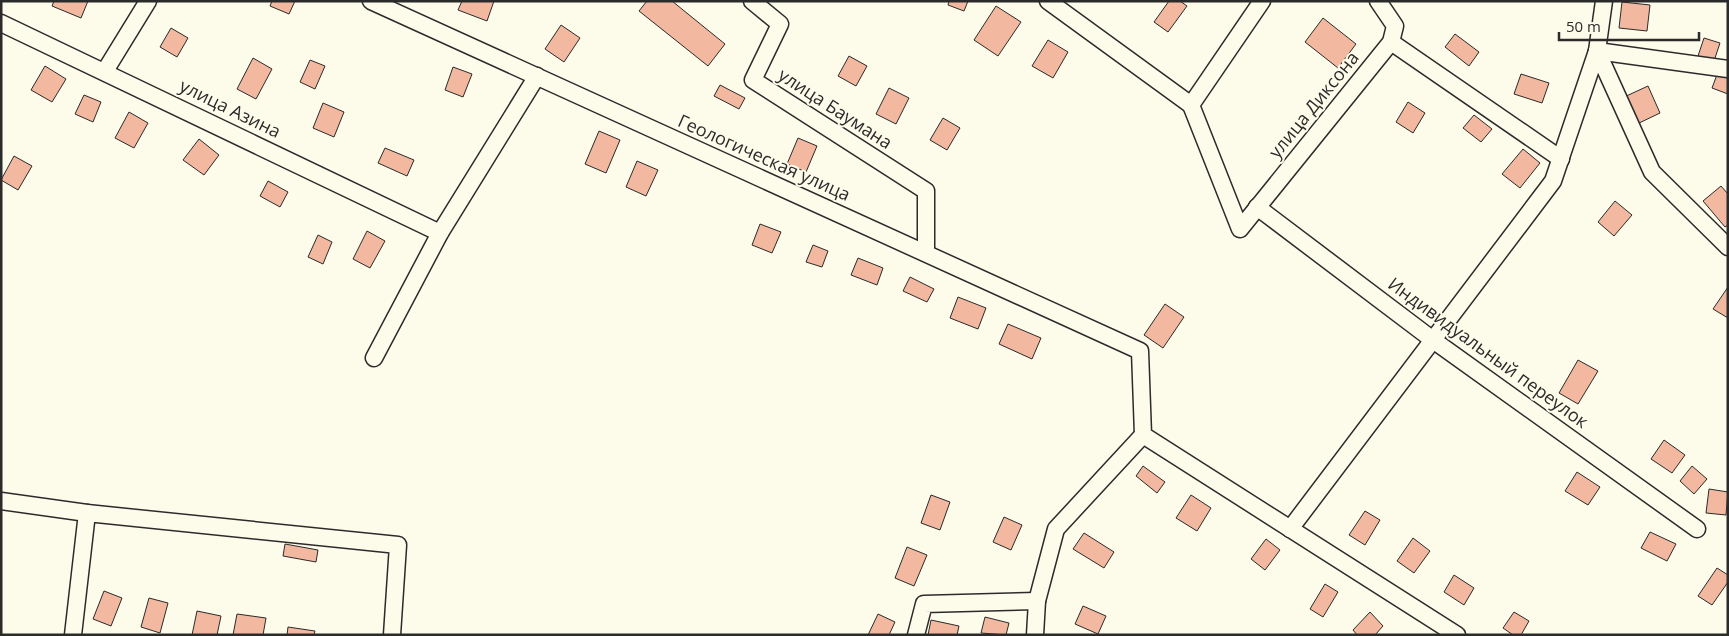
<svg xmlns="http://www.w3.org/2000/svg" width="1729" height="636" viewBox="0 0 1729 636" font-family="'Open Sans',sans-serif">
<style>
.building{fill:#f2b8a0;stroke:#2b2b2b}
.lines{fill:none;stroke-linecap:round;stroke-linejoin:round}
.street-casing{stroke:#2b2b2b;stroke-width:19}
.street{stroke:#fdfbea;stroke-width:16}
.labels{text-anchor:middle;stroke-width:4;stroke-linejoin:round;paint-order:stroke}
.street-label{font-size:18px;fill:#2b2b2b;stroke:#fdfbea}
</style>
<rect width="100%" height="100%" fill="#fdfbea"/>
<!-- building -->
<g class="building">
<path d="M 54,1 L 88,1 L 81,18 L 52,6 Z"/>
<path d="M 272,1 L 295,1 L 289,14 L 270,6 Z"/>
<path d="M 462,1 L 494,1 L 487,21 L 458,10 Z"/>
<path d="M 647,1 L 672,1 L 725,44 L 708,66 L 639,11 Z"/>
<path d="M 949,1 L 968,1 L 964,11 L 948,5 Z"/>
<path d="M 1169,1 L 1180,1 L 1187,6 L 1168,32 L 1154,22 Z"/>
<path d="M 1622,2 L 1650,5 L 1647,31 L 1619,28 Z"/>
<path d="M 996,6 L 1021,22 L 998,56 L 974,40 Z"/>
<path d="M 1323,18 L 1356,44 L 1338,68 L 1305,42 Z"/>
<path d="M 561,25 L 580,38 L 564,62 L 545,49 Z"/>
<path d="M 171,28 L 188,38 L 177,57 L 160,47 Z"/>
<path d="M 1455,34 L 1479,52 L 1469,66 L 1445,47 Z"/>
<path d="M 1704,38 L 1720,43 L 1714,61 L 1698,56 Z"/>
<path d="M 1048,40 L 1068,52 L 1053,78 L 1032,66 Z"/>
<path d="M 849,56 L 867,66 L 856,86 L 838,76 Z"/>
<path d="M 253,58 L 272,69 L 256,99 L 237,89 Z"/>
<path d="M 310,60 L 325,66 L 315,89 L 300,82 Z"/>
<path d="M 45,66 L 66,79 L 52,102 L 31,90 Z"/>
<path d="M 453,67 L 472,74 L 463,97 L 445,90 Z"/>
<path d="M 1718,72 L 1728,76 L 1728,94 L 1712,88 Z"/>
<path d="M 1521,74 L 1549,83 L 1542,103 L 1514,94 Z"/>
<path d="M 720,85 L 745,98 L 739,109 L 714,96 Z"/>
<path d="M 1648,86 L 1660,113 L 1635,125 L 1622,98 Z"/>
<path d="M 889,88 L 909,98 L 896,124 L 876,114 Z"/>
<path d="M 84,95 L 101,102 L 93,122 L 75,114 Z"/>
<path d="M 1408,102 L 1425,113 L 1413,133 L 1396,122 Z"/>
<path d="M 323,103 L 344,112 L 334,137 L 313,128 Z"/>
<path d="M 129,112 L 148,123 L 134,148 L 115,138 Z"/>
<path d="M 1474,115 L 1492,129 L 1481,142 L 1463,128 Z"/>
<path d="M 943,118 L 960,128 L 947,150 L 930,140 Z"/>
<path d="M 599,131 L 620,140 L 606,173 L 585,164 Z"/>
<path d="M 798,138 L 817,146 L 806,172 L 787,164 Z"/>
<path d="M 199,139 L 219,155 L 204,175 L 183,160 Z"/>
<path d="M 385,148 L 414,160 L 407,176 L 378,163 Z"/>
<path d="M 1523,149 L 1540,163 L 1520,188 L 1502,174 Z"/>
<path d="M 14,156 L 32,166 L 18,190 L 1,180 Z"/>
<path d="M 637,161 L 658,170 L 646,196 L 626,187 Z"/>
<path d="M 268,181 L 288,192 L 280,207 L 260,196 Z"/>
<path d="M 1721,186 L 1728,194 L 1728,225 L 1725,227 L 1703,201 Z"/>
<path d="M 1615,201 L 1632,215 L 1614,236 L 1598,222 Z"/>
<path d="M 760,224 L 781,232 L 772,253 L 752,245 Z"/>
<path d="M 367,231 L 385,241 L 370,268 L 353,259 Z"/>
<path d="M 318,235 L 332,242 L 323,264 L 308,257 Z"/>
<path d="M 813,245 L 828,251 L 822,267 L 806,262 Z"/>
<path d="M 858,258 L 883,268 L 877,285 L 851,275 Z"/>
<path d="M 910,277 L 934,289 L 927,302 L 903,291 Z"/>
<path d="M 1728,287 L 1728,318 L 1713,309 Z"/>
<path d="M 958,297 L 986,308 L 978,329 L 950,318 Z"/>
<path d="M 1165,304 L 1184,317 L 1163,348 L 1144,335 Z"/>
<path d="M 1008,324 L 1041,338 L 1032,359 L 999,344 Z"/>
<path d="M 1578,360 L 1598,371 L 1578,404 L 1559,393 Z"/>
<path d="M 1664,440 L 1685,455 L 1672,473 L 1651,459 Z"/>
<path d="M 1143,466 L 1165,482 L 1157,493 L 1136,476 Z"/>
<path d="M 1692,466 L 1707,479 L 1694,494 L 1680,481 Z"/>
<path d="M 1577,472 L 1600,487 L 1588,505 L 1565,491 Z"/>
<path d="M 1709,489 L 1728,492 L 1726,515 L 1706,513 Z"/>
<path d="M 931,495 L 950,502 L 940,530 L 921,523 Z"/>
<path d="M 1191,495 L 1211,508 L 1197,531 L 1176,518 Z"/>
<path d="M 1365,511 L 1380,520 L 1365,545 L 1349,535 Z"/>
<path d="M 1004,517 L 1022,525 L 1011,550 L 993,542 Z"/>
<path d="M 1650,532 L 1676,544 L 1667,561 L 1641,548 Z"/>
<path d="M 1084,533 L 1114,552 L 1104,568 L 1073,549 Z"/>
<path d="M 1413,538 L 1430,551 L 1414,573 L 1397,561 Z"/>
<path d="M 1266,539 L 1280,550 L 1265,570 L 1251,559 Z"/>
<path d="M 285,544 L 318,550 L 316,562 L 283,556 Z"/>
<path d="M 907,547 L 927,555 L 914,586 L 895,578 Z"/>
<path d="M 1717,568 L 1728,575 L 1728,582 L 1712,605 L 1698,596 Z"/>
<path d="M 1454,575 L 1474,588 L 1464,605 L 1444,592 Z"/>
<path d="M 1325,584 L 1338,592 L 1323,617 L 1310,609 Z"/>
<path d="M 104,591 L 122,598 L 111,626 L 93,619 Z"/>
<path d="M 149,598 L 168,603 L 160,633 L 141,627 Z"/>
<path d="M 1083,606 L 1106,616 L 1098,634 L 1075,624 Z"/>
<path d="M 197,611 L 221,616 L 217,635 L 192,635 Z"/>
<path d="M 1370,612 L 1383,626 L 1375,635 L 1357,635 L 1353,630 Z"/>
<path d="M 1514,612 L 1529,621 L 1521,635 L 1513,635 L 1503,628 Z"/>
<path d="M 237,614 L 266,618 L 263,635 L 233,635 Z"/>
<path d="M 878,614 L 895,622 L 889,635 L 868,635 Z"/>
<path d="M 985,617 L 1009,623 L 1006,635 L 981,633 Z"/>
<path d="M 931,620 L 959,626 L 957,635 L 928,635 Z"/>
<path d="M 288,627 L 315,631 L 314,635 L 287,635 Z"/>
</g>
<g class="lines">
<defs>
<g id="street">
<path d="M 371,1 L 1140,351 L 1143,435 L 1457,635"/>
<path d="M 752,1 L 780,24 L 753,80 L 926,191 L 926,253"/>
<path d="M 1048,1 L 1191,105"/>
<path d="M 1262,1 L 1191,105 L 1240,229 L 1391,42 L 1395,26 L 1378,1"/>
<path d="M 1,23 L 440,233"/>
<path d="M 1391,42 L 1561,159"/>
<path d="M 1597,51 L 1652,172 L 1728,247"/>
<path d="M 1597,51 L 1728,69"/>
<path d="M 105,71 L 148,1"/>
<path d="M 1257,207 L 1433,340 L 1697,529"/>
<path d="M 374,358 L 440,233 L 537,76"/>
<path d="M 1,501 L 87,513"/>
<path d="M 1290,529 L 1553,181 L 1597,51 L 1604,1"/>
<path d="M 1037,601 L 1056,529 L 1143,435"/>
<path d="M 73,635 L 87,513 L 398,545 L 392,635"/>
<path d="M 916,635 L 924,604 L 1037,601 L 1035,635"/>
</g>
</defs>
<!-- street casing -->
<use href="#street" class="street-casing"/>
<!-- street -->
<use href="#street" class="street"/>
</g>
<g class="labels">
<!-- street labels -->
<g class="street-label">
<text transform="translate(1314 105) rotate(-51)" y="6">улица Диксона</text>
<text transform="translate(230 109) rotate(26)" y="6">улица Азина</text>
<text transform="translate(835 109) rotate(33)" y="6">улица Баумана</text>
<text transform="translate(764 158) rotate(24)" y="6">Геологическая улица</text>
<text transform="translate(1488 353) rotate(36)" y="6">Индивидуальный переулок</text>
</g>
</g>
<!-- border -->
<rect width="1729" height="636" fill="none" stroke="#2b2b2b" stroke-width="5"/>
<!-- scale -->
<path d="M1559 32v8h140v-8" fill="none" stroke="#2b2b2b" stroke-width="2.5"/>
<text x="1566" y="32" font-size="15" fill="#2b2b2b" stroke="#fdfbea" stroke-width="4" paint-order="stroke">50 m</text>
</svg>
